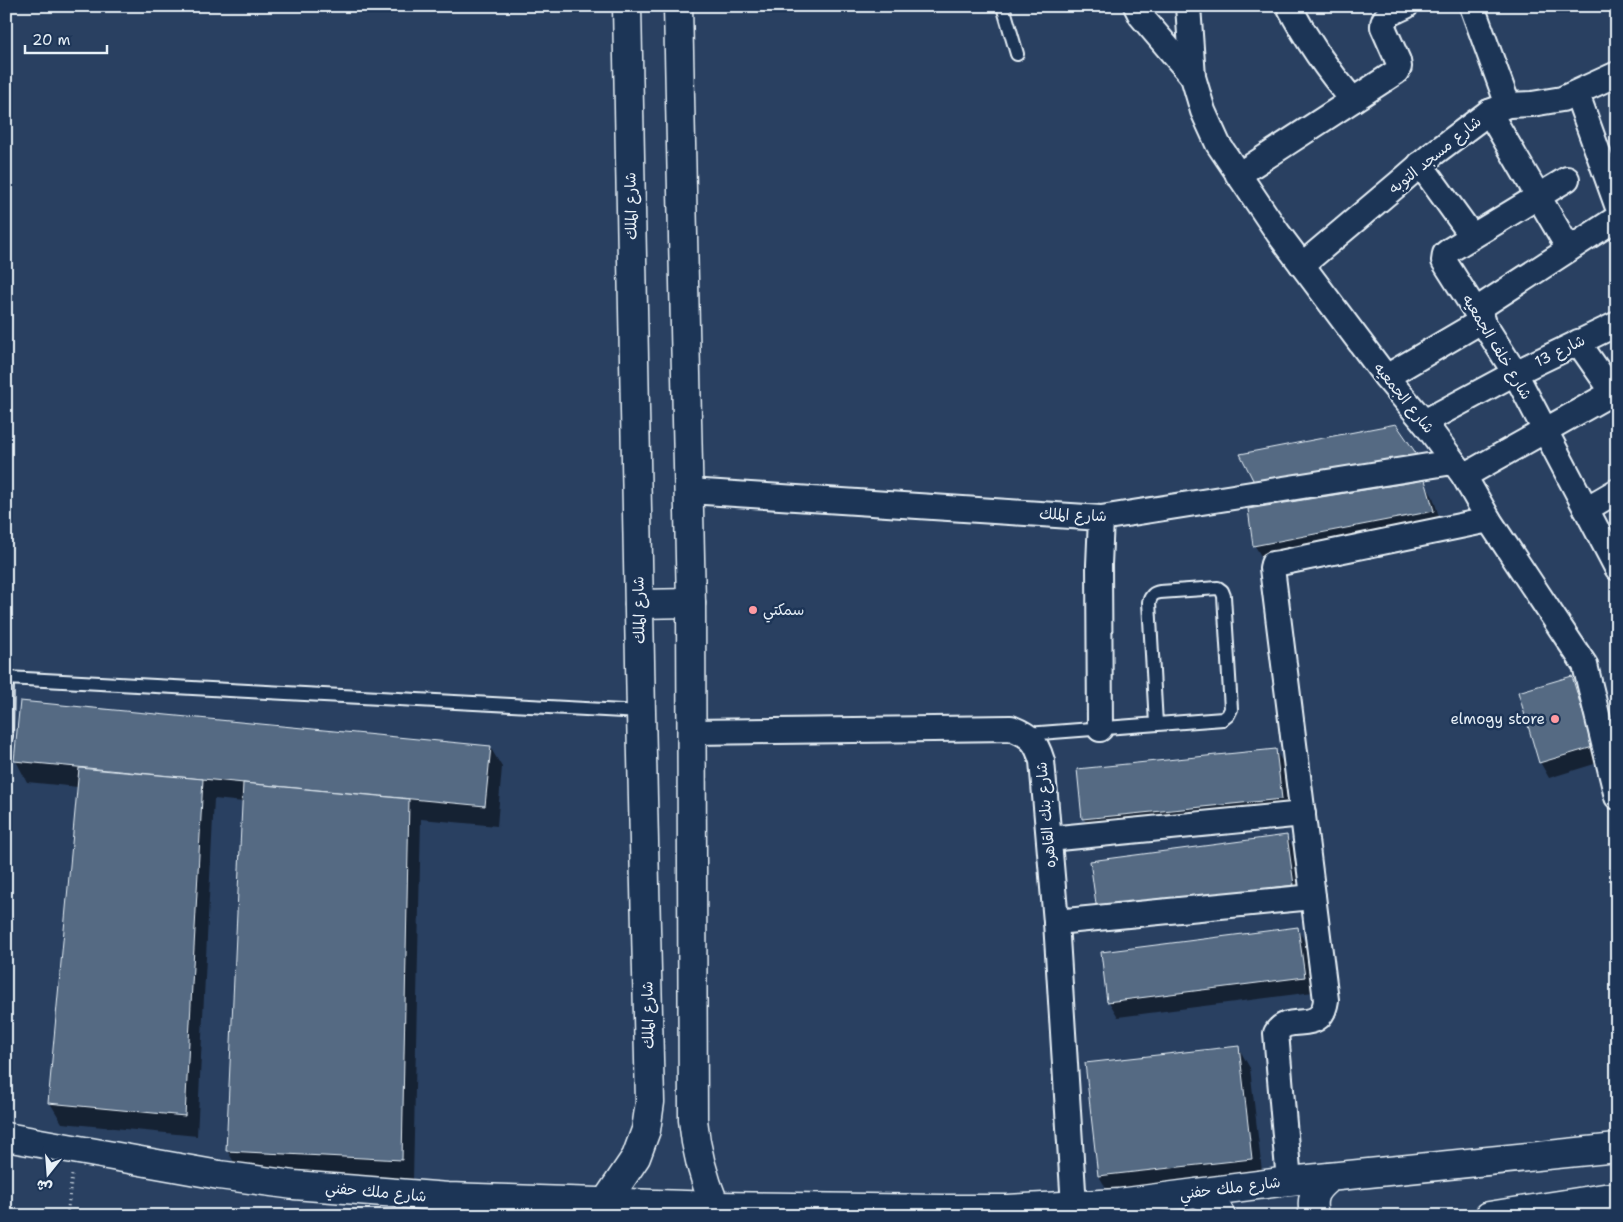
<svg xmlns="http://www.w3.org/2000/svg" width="1623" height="1222" viewBox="0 0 1623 1222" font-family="'Shantell Sans','Playpen Sans Arabic',sans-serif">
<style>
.shadow{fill:#0007;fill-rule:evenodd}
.building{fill:#556a83;stroke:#e8f1f8}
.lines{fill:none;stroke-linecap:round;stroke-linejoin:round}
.service-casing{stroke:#e8f1f8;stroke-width:16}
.minor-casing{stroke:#e8f1f8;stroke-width:28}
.tertiary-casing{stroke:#e8f1f8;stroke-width:31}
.trunk-casing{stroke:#e8f1f8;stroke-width:31}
.path{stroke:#e8f1f8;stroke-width:3;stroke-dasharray:1 4;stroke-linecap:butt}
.service{stroke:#1d3557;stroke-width:12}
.minor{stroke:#1d3557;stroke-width:24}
.tertiary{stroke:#1d3557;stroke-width:28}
.trunk{stroke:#1d3557;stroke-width:28}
.poi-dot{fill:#ff9aa2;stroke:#1d3557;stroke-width:2}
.labels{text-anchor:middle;stroke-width:5;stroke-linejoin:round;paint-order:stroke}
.street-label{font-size:15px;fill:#e8f1f8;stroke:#1d3557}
.poi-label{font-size:15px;fill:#e8f1f8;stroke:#1d3557;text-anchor:start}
</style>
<rect width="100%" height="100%" fill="#294061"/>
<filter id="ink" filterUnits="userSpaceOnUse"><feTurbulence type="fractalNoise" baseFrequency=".02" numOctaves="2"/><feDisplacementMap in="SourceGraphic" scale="10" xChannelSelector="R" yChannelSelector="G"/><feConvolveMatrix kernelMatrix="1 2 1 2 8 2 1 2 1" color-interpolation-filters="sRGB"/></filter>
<g filter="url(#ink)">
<!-- shadow -->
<g class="shadow">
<path d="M 1424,482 L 1433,497 L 1442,526 L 1264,561 L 1255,546 L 1250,510 Z"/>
<path d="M 1571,678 L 1580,693 L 1601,762 L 1549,778 L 1540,762 ZM 1575,693 L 1578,693 L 1596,752 L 1594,753 Z"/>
<path d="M 21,702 L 490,747 L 502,767 L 497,826 L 421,819 L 413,1180 L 239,1171 L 227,1150 L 244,802 L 214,799 L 197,1136 L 62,1123 L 50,1103 L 78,787 L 27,782 L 16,761 Z"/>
<path d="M 1276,751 L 1285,766 L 1290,815 L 1093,835 L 1084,819 L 1078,770 Z"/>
<path d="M 1287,837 L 1296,852 L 1302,901 L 1107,926 Z"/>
<path d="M 1297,928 L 1306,944 L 1313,992 L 1118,1017 L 1109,1002 Z"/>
<path d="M 1238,1047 L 1250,1068 L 1263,1180 L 1111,1197 L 1099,1176 L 1086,1064 Z"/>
</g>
<!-- building -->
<g class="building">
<path d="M 1396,424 L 1420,459 L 1255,484 L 1240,454 Z"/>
<path d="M 1425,480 L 1434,511 L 1253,546 L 1248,509 Z"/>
<path d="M 1572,676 L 1593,747 L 1539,763 L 1518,692 Z"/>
<path d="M 20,701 L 491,746 L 485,806 L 14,761 Z"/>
<path d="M 1276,749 L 1282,799 L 1082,819 L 1077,769 Z"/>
<path d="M 79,768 L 203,779 L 185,1116 L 48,1103 Z"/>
<path d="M 243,783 L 409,799 L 402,1160 L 226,1151 Z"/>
<path d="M 1287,835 L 1294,885 L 1097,911 L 1090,861 Z"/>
<path d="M 1298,927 L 1305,977 L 1107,1002 L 1101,952 Z"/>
<path d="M 1239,1046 L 1252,1159 L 1098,1176 L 1085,1063 Z"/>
</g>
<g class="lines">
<defs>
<g id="service">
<path d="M 1003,6 L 1017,54"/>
<path d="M 1027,734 L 1223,719 L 1228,715 L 1231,709 L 1224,596 L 1222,591 L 1218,588 L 1160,592 C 1153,593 1151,596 1149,602 L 1156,724"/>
<path d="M 6,736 L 7,678 L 641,712"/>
</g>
<g id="minor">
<path d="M 1136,6 L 1141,16 L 1193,77"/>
<path d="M 1188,6 L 1193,77 L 1203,111 L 1218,144 L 1278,233 L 1386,377 L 1424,422 L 1464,476 L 1489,520 L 1585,665 L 1617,797"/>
<path d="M 1289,6 C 1307,41 1327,70 1353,100"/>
<path d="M 1472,6 L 1508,105"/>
<path d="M 1577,94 L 1617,205"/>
<path d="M 1489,112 L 1569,249"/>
<path d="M 1420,164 L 1472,236"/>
<path d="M 1238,175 L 1396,72 L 1399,67 L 1398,61 L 1383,27 C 1382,14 1397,11 1406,6"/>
<path d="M 1567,179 L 1450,250 L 1445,254 L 1444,261 L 1515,373 L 1617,568"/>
<path d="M 1302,265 L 1398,184 L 1429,157 L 1489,112 L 1508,105 L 1532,104 L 1562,99 L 1617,74"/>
<path d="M 1476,310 L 1617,218"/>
<path d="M 1578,342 L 1617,398"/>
<path d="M 1386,377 L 1483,320"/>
<path d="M 1424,422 L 1515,373 L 1617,324"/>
<path d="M 1464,476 L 1617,390"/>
<path d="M 689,491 L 1101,518 L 1453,462"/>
<path d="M 1586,509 L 1617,491"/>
<path d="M 1100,729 L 1099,565 L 1101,518"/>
<path d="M 692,732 L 1011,728 C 1031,736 1036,741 1042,761 L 1056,922 L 1074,1206"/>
<path d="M 1049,839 L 1303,814"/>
<path d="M 1056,922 L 1313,897"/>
<path d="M 1289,1181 L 1276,1033 C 1289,1011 1321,1037 1326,1000 L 1272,568 L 1273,564 L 1280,563 L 1489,520"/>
</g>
<g id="tertiary">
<path d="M 678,6 L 691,603 L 693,1120 C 696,1152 703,1177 715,1206"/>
<path d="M 639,604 L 691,603"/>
<path d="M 605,1203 L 636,1157 L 646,1130 L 650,1102 L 641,712 L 627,6"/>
</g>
<g id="trunk">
<path d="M 6,1137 L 219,1175 L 294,1185 L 448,1197 L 715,1206 L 942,1209 L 1008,1209 L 1119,1203 L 1289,1181 L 1617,1148"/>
<path d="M 1197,1193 L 1212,1200 L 1221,1216"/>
<path d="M 1314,1216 C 1310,1196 1315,1189 1330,1177"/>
<path d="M 1489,1216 L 1617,1196"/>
</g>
</defs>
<!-- service casing -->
<use href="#service" class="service-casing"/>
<!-- minor casing -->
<use href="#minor" class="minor-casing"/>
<!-- tertiary casing -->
<use href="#tertiary" class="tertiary-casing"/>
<!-- trunk casing -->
<use href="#trunk" class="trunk-casing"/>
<!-- path -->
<path class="path" d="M 67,1216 L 72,1175"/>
<!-- service -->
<use href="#service" class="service"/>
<!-- minor -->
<use href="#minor" class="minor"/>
<!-- tertiary -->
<use href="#tertiary" class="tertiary"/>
<!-- trunk -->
<use href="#trunk" class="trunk"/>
</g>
</g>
<!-- markers -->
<g class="poi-dot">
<circle cx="753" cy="610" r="5"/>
<circle cx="1555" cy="719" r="5"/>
</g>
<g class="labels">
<!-- street labels -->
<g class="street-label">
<text transform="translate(1435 155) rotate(-39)" y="5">شارع مسجد التوبه</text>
<text transform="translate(631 206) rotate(-91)" y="5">شارع الملك</text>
<text transform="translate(1497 347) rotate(59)" y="5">شارع خلف الجمعيه</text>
<text transform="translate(1560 351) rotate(-26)" y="5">شارع 13</text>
<text transform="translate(1404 398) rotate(51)" y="5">شارع الجمعيه</text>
<text transform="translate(1073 515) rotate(2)" y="5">شارع الملك</text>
<text transform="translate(639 610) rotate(-91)" y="5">شارع الملك</text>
<text transform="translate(1046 815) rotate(-95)" y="5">شارع بنك القاهره</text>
<text transform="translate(648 1015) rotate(-91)" y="5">شارع الملك</text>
<text transform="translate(1230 1188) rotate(-7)" y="5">شارع ملك حفني</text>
<text transform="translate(376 1192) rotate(5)" y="5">شارع ملك حفني</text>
</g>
<!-- poi labels -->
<g class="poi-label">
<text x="763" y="615">سمكتي</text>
<text x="1545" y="724" text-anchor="end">elmogy store</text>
</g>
</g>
<!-- margin -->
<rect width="1623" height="1222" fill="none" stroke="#1d3557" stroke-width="25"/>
<rect x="12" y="12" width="1598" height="1197" fill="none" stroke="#e8f1f8" stroke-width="2" filter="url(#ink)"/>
<!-- north arrow -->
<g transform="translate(48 1174) rotate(197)" stroke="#1d3557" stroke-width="4" paint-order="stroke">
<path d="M0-4L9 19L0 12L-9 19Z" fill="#e8f1f8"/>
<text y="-8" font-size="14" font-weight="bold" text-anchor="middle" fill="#e8f1f8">ش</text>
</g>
<!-- scale -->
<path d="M25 45v8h82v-8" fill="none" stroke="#e8f1f8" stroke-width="2.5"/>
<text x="32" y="45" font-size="15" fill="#e8f1f8" stroke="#1d3557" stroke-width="4" paint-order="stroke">20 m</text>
</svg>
